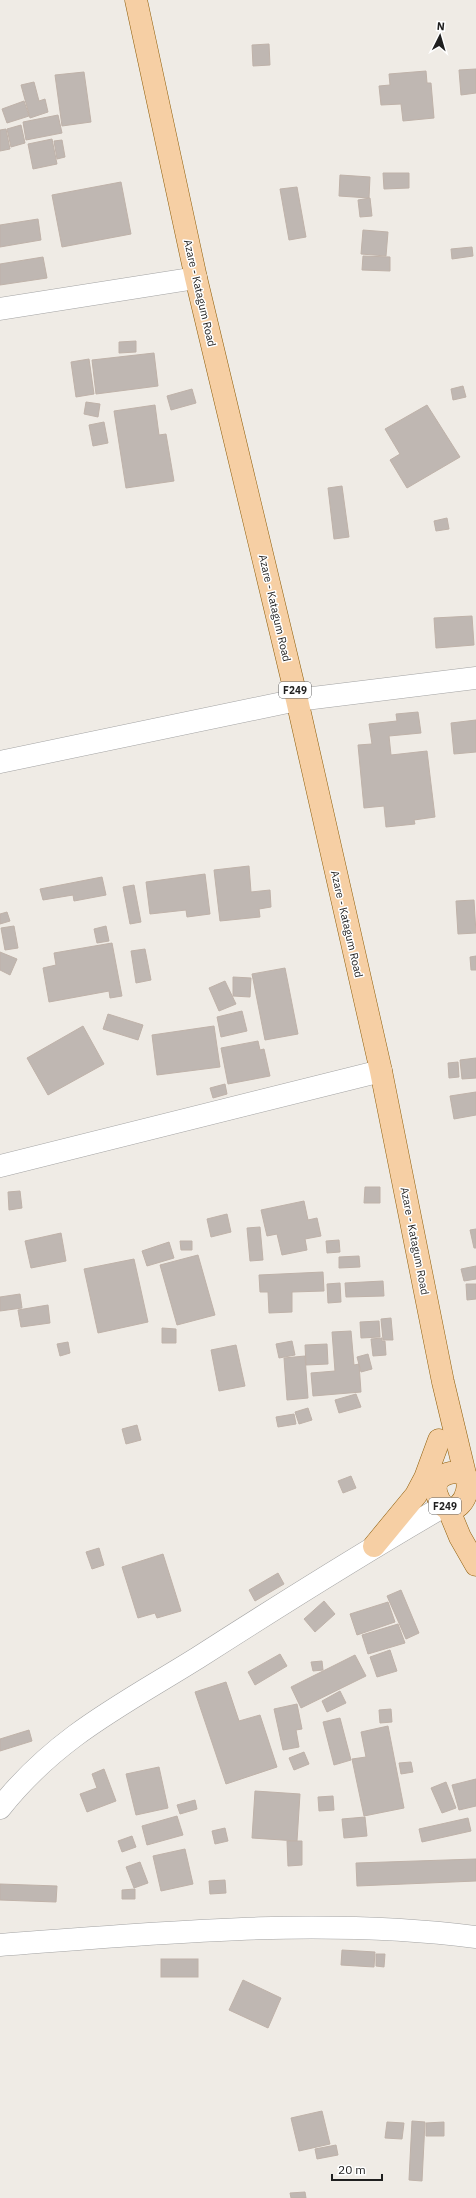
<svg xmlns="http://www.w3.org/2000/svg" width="476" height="2198" viewBox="0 0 476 2198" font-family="'IBM Plex Sans',sans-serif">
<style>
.building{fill:#bfb7b2;stroke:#bfb2a9}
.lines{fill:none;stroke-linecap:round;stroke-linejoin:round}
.minor-casing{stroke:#a3a3a3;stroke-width:23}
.major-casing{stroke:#8f5e0a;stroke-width:23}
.minor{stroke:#fff;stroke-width:22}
.major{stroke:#f6cfa4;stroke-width:22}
.labels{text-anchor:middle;stroke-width:3;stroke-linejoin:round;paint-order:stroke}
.shield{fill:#fff;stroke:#626262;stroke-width:1}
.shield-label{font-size:10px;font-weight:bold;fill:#1f1f1f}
.street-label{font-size:11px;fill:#1f1f1f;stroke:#fff}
</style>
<rect width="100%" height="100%" fill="#efebe5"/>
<!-- building -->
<g class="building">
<path d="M 269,44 L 270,65 L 253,66 L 252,45 Z"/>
<path d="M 476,69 L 476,93 L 461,95 L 459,70 Z"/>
<path d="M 426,71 L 427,83 L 431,83 L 434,118 L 403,121 L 401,104 L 381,105 L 379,86 L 390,85 L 389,74 Z"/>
<path d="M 84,72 L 91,122 L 62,126 L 55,75 Z"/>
<path d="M 34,82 L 39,101 L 45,99 L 48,112 L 30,118 L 21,85 Z"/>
<path d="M 24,101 L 29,116 L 7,123 L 2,109 Z"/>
<path d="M 58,115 L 62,133 L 26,140 L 23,122 Z"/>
<path d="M 21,125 L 25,143 L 11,147 L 7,129 Z"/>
<path d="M 6,129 L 10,149 L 0,151 L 0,130 Z"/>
<path d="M 52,139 L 57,164 L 33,169 L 28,144 Z"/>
<path d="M 62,140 L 65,157 L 57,159 L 54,141 Z"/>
<path d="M 383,173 L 409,173 L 409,188 L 384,189 Z"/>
<path d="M 340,175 L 370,177 L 369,198 L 339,196 Z"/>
<path d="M 121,182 L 131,234 L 62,247 L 52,195 Z"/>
<path d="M 297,187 L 306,237 L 289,240 L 280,189 Z"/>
<path d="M 370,198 L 372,216 L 360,217 L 358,200 Z"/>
<path d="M 38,219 L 41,240 L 0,247 L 0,225 Z"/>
<path d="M 363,230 L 388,232 L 386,256 L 361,254 Z"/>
<path d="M 472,247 L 473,256 L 452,259 L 451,249 Z"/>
<path d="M 363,256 L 390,257 L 390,271 L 362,270 Z"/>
<path d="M 43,257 L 47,278 L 0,285 L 0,264 Z"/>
<path d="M 136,341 L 136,352 L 119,353 L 119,342 Z"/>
<path d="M 154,353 L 158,386 L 96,394 L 92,360 Z"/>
<path d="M 89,359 L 94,394 L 76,397 L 71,362 Z"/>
<path d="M 463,386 L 466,397 L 453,400 L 451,389 Z"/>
<path d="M 192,389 L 196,403 L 171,410 L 167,396 Z"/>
<path d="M 86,402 L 100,404 L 98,417 L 84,414 Z"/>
<path d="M 155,405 L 159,435 L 166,434 L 174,481 L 126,488 L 114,411 Z"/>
<path d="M 427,405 L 460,457 L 407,488 L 390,460 L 400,454 L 385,429 Z"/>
<path d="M 104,422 L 108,443 L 93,446 L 89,425 Z"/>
<path d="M 342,486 L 349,537 L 334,539 L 328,488 Z"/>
<path d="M 447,518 L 449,529 L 436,531 L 434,521 Z"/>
<path d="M 472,616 L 474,645 L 436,648 L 434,618 Z"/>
<path d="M 418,712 L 421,733 L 389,736 L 391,755 L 427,751 L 435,817 L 414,820 L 415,824 L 386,827 L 384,806 L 364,808 L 358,745 L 372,744 L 369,724 L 397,721 L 396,714 Z"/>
<path d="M 476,720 L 476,752 L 454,754 L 451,723 Z"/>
<path d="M 249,866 L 251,892 L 270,890 L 271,907 L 259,909 L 260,917 L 220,921 L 214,870 Z"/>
<path d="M 205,874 L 210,914 L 187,917 L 186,910 L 150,914 L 146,882 Z"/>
<path d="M 102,877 L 106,895 L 74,901 L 73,895 L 43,900 L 40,889 Z"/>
<path d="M 134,885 L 141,922 L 130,924 L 123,887 Z"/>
<path d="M 474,900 L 476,933 L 458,934 L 456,901 Z"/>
<path d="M 7,912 L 10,921 L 0,924 L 0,914 Z"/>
<path d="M 14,926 L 18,948 L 5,950 L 1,928 Z"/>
<path d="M 106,926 L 109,941 L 97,943 L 94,929 Z"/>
<path d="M 112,943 L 122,996 L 110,998 L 109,991 L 49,1002 L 43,968 L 56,965 L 54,953 Z"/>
<path d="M 145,949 L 151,980 L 136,983 L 131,951 Z"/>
<path d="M 0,952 L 17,959 L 10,975 L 0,970 Z"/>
<path d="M 476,956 L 476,970 L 471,970 L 470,957 Z"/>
<path d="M 285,968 L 298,1034 L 265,1040 L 252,974 Z"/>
<path d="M 233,977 L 251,978 L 250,997 L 233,996 Z"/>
<path d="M 225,981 L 236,1004 L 219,1011 L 209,988 Z"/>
<path d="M 242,1011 L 247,1031 L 221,1037 L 217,1017 Z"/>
<path d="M 108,1014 L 143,1025 L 138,1040 L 103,1029 Z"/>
<path d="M 83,1026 L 104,1064 L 48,1095 L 27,1058 Z"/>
<path d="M 214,1026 L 220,1067 L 157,1075 L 152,1035 Z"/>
<path d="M 258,1041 L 260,1050 L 264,1049 L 270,1076 L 228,1084 L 221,1048 Z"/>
<path d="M 476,1058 L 476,1078 L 462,1079 L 460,1060 Z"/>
<path d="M 458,1062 L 459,1077 L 449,1078 L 448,1063 Z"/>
<path d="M 225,1084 L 227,1094 L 213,1098 L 210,1088 Z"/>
<path d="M 476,1092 L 476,1115 L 454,1119 L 450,1096 Z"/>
<path d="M 365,1187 L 380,1187 L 380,1203 L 364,1203 Z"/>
<path d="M 20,1191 L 22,1208 L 9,1210 L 8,1192 Z"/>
<path d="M 304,1201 L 308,1220 L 317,1218 L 321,1236 L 305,1239 L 307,1250 L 282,1255 L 277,1234 L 267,1236 L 261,1210 Z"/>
<path d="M 227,1214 L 231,1232 L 211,1237 L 207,1219 Z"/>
<path d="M 260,1227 L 263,1260 L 250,1261 L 247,1228 Z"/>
<path d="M 476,1229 L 476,1248 L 474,1248 L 470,1230 Z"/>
<path d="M 61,1233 L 66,1261 L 31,1268 L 25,1241 Z"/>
<path d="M 339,1240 L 340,1252 L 327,1253 L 326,1241 Z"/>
<path d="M 180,1241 L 192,1241 L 192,1250 L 181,1250 Z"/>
<path d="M 169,1242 L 174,1258 L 147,1266 L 142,1251 Z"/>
<path d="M 198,1255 L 215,1315 L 177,1325 L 160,1265 Z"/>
<path d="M 359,1256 L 360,1267 L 339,1268 L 339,1257 Z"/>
<path d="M 134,1259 L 148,1322 L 98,1333 L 84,1269 Z"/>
<path d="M 476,1266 L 476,1279 L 464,1281 L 461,1269 Z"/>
<path d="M 323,1272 L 324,1291 L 292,1292 L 292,1312 L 269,1313 L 268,1292 L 260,1292 L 259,1275 Z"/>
<path d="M 383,1281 L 384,1296 L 346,1297 L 345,1283 Z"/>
<path d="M 340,1283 L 341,1302 L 328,1303 L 327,1284 Z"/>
<path d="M 466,1284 L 476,1284 L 476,1299 L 467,1300 Z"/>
<path d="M 20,1294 L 22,1308 L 0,1311 L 0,1297 Z"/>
<path d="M 48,1305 L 50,1323 L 21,1327 L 18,1310 Z"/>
<path d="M 391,1318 L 393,1340 L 383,1340 L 381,1319 Z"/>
<path d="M 379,1321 L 380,1337 L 361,1338 L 360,1322 Z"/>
<path d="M 162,1328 L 176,1329 L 176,1343 L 162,1343 Z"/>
<path d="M 351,1331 L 354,1365 L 359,1364 L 361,1392 L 313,1396 L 311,1373 L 335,1371 L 332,1332 Z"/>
<path d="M 382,1338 L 382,1341 L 385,1341 L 386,1355 L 373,1356 L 371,1339 Z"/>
<path d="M 292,1341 L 295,1355 L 279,1358 L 276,1344 Z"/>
<path d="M 68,1342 L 70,1353 L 60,1356 L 57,1344 Z"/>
<path d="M 327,1344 L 328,1364 L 306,1365 L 305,1345 Z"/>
<path d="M 236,1345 L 245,1386 L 219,1391 L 211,1350 Z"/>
<path d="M 368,1354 L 372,1369 L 361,1372 L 357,1357 Z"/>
<path d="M 305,1356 L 308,1398 L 287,1400 L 284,1358 Z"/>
<path d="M 356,1394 L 361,1407 L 339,1413 L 335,1400 Z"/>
<path d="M 308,1408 L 312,1420 L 299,1424 L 295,1412 Z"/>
<path d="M 294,1414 L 296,1424 L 278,1427 L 276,1417 Z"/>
<path d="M 137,1425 L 141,1440 L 126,1444 L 122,1429 Z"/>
<path d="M 351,1476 L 356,1488 L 343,1493 L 338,1481 Z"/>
<path d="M 99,1548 L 104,1565 L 92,1569 L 86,1552 Z"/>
<path d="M 163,1554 L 181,1611 L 157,1618 L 155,1613 L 138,1618 L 122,1567 Z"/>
<path d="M 278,1573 L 284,1584 L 255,1601 L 249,1590 Z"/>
<path d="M 401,1590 L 419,1633 L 406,1639 L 387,1596 Z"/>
<path d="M 324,1601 L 335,1614 L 315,1632 L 304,1619 Z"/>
<path d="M 388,1602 L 395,1622 L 357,1635 L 350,1614 Z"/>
<path d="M 398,1624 L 405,1643 L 368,1654 L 362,1635 Z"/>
<path d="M 390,1650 L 397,1671 L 377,1677 L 370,1657 Z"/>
<path d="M 280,1654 L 287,1666 L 255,1685 L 248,1672 Z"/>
<path d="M 355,1655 L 366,1676 L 301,1708 L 291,1687 Z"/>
<path d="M 322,1661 L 323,1670 L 313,1671 L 311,1662 Z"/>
<path d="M 226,1682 L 239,1721 L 260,1715 L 277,1767 L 226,1784 L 195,1692 Z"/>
<path d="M 340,1691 L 346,1703 L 327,1712 L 322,1701 Z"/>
<path d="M 297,1704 L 302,1729 L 296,1730 L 299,1747 L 283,1750 L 274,1709 Z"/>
<path d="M 391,1709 L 392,1722 L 380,1723 L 379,1710 Z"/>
<path d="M 340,1718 L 351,1760 L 334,1765 L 323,1722 Z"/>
<path d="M 388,1726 L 404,1808 L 364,1816 L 352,1759 L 366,1757 L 361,1732 Z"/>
<path d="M 29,1730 L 32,1741 L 0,1751 L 0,1739 Z"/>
<path d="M 304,1752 L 309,1764 L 294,1770 L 289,1758 Z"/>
<path d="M 411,1762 L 413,1772 L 401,1774 L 399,1763 Z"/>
<path d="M 159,1767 L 168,1808 L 136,1815 L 126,1774 Z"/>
<path d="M 104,1769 L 116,1801 L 87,1812 L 80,1794 L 97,1788 L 92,1774 Z"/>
<path d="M 476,1779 L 476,1806 L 459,1810 L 452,1785 Z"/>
<path d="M 446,1782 L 456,1808 L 442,1813 L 431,1788 Z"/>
<path d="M 255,1791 L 300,1794 L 297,1841 L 252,1838 Z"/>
<path d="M 333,1796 L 334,1810 L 319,1811 L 318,1797 Z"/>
<path d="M 195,1800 L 197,1809 L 180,1814 L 177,1805 Z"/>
<path d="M 177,1816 L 183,1835 L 147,1845 L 142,1826 Z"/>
<path d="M 365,1817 L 367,1836 L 344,1838 L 342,1819 Z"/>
<path d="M 468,1818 L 471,1831 L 422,1842 L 419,1829 Z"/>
<path d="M 225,1828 L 228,1841 L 215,1844 L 212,1831 Z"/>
<path d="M 132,1836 L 136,1847 L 122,1852 L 118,1841 Z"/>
<path d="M 287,1841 L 302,1841 L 302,1865 L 288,1866 Z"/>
<path d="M 185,1849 L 193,1884 L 161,1891 L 153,1856 Z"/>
<path d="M 476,1859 L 476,1881 L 357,1886 L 356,1863 Z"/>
<path d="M 140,1862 L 148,1883 L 134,1888 L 126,1867 Z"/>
<path d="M 225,1880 L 226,1893 L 210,1894 L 209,1881 Z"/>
<path d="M 0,1884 L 57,1886 L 56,1902 L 0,1900 Z"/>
<path d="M 135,1889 L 135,1899 L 122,1899 L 122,1890 Z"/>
<path d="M 342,1950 L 375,1952 L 374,1967 L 341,1965 Z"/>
<path d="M 376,1954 L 385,1954 L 384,1967 L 376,1966 Z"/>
<rect x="161" y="1959" width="37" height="18"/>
<path d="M 243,1980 L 281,1998 L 268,2028 L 229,2010 Z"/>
<path d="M 322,2111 L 330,2144 L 299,2151 L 291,2118 Z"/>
<path d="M 412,2121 L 425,2122 L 422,2181 L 409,2180 Z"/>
<path d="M 387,2122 L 404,2123 L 402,2139 L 385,2138 Z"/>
<path d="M 444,2122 L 444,2136 L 426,2136 L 426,2123 Z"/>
<path d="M 336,2145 L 338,2155 L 317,2159 L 315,2149 Z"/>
<path d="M 305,2192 L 306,2198 L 291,2198 L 290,2193 Z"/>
</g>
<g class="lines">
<defs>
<g id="minor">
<path d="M 0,309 L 196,278"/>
<path d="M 0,762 L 297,700 L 476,678"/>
<path d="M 0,1166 L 381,1071"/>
<path d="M 0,1808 C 57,1736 124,1704 199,1657 C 280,1605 361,1554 444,1506"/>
<path d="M 0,1945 C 156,1933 320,1917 476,1937"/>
</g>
<g id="major">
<path d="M 136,0 L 196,278 L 297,700 L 381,1071 L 443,1382 L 465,1474 C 476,1497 448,1527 437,1495 C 430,1476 451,1469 465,1474"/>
<path d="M 448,1508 L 460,1537 L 476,1565"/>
<path d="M 374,1546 L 416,1495 L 425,1478 L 439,1440"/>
</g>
</defs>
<!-- minor casing -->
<use href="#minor" class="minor-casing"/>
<!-- major casing -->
<use href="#major" class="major-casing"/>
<!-- minor -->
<use href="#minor" class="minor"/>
<!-- major -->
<use href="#major" class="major"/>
</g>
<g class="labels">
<!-- shield labels -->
<g class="shield">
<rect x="279" y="682" width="32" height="16" rx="3"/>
<rect x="429" y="1498" width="32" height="16" rx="3"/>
</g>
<g class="shield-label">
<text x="295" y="694">F249</text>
<text x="445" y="1510">F249</text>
</g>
<!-- street labels -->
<g class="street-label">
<text transform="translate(200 293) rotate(77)" y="4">Azare - Katagum Road</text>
<text transform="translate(275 608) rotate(77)" y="4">Azare - Katagum Road</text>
<text transform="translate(347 924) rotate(77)" y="4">Azare - Katagum Road</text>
<text transform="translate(415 1241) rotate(79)" y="4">Azare - Katagum Road</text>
</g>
</g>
<!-- north arrow -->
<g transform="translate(440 36) rotate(5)" stroke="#ffffff" stroke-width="3" paint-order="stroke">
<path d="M0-3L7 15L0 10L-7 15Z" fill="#1f1f1f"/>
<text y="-6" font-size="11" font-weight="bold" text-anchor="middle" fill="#1f1f1f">N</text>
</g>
<!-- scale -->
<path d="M332 2174v6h50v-6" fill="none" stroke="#1f1f1f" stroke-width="2"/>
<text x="338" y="2174" font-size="12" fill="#1f1f1f" stroke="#ffffff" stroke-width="3" paint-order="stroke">20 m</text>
</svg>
